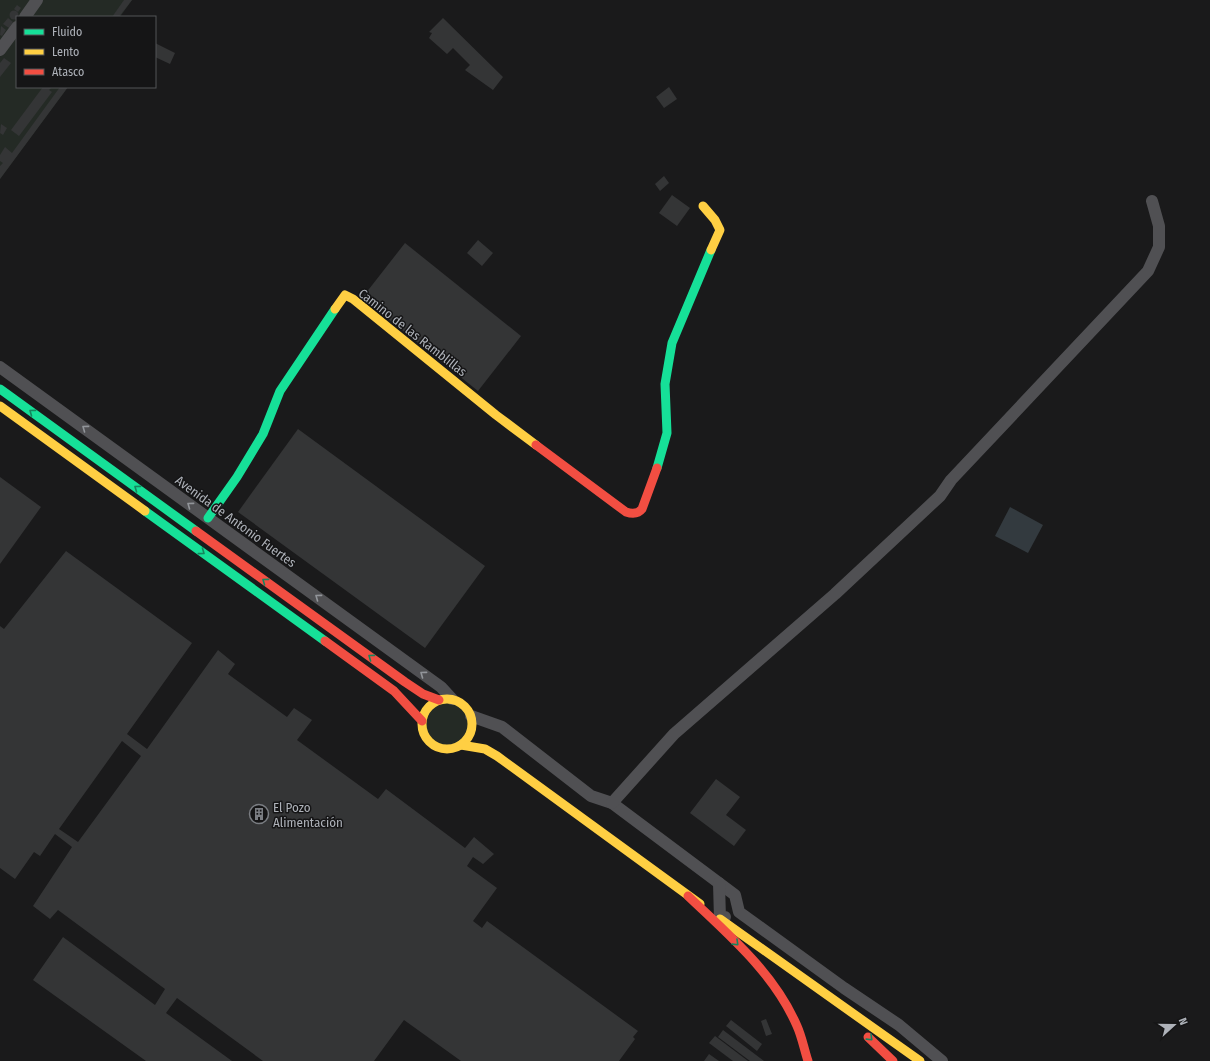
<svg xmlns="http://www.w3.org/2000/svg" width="1210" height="1061" viewBox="0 0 1210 1061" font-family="'Fira Sans Condensed',sans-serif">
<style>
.green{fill:#242a25}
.water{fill:#333a3f}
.building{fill:#343536;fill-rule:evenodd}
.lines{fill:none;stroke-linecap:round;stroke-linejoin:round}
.street{stroke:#505053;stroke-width:12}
.fast{stroke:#16e098;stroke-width:9}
.slow{stroke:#ffcf43;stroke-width:9}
.jam{stroke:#f24e42;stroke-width:9}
.oneway{stroke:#16855e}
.oneway2{stroke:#92959a}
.labels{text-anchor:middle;stroke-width:3;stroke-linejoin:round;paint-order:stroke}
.street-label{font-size:13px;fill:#aeb2b9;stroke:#151516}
.poi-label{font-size:13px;fill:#aeb2b9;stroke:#151516;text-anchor:start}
</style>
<rect width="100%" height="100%" fill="#1a1a1b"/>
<!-- green -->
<g class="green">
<path d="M 0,0 L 132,0 L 120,17 L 17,17 L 17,87 L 68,87 L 0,179 Z"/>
<circle cx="447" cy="724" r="22"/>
</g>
<!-- water -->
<path class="water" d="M 1010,507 L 1043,525 L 1028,553 L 995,536 Z"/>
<!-- building -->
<g class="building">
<path d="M 124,0 L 132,0 L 119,17 L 112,17 Z"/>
<path d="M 17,5 L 21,8 L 18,12 L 14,9 Z"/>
<circle cx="14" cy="15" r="4.5"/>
<path d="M 8,18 L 13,22 L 9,28 L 3,24 Z"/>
<path d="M 443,18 L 503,77 L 493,90 L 465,70 L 470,65 L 453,48 L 447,54 L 429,38 L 432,33 L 429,32 Z"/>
<path d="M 1,26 L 6,30 L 2,36 L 0,35 Z"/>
<path d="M 155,43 L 175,53 L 170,64 L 155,57 Z"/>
<path d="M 4,58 L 11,63 L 0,77 L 0,63 Z"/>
<path d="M 43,87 L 52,87 L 49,90 L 52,92 L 19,136 L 11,130 Z"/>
<path d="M 60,87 L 68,87 L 0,179 L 0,166 L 3,163 L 0,161 L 0,155 L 5,147 L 12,153 Z"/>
<path d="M 669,87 L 677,99 L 664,108 L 656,97 Z"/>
<path d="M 1,124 L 7,128 L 3,135 L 0,133 Z"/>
<path d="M 664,176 L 669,183 L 660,191 L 655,184 Z"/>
<path d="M 672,195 L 690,208 L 677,226 L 659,213 Z"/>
<path d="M 478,240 L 493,253 L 482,266 L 467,253 Z"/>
<path d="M 405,243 L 521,336 L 478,391 L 362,298 Z"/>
<path d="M 298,429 L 485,566 L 425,648 L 238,512 Z"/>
<path d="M 0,477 L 41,507 L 0,564 Z"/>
<path d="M 66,551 L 192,643 L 127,734 L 147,749 L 218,650 L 235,664 L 228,674 L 287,717 L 294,708 L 312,720 L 297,740 L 378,799 L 386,789 L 465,848 L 474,837 L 494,854 L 483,864 L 473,857 L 467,866 L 497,888 L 473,921 L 482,928 L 487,921 L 638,1031 L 633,1037 L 635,1039 L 619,1061 L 461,1061 L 404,1020 L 374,1061 L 263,1061 L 177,998 L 166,1013 L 232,1061 L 146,1061 L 33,980 L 63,937 L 155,1005 L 165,989 L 58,910 L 50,919 L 33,906 L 72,847 L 55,834 L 40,856 L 34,852 L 15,879 L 0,868 L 0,626 L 4,629 ZM 122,741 L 141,756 L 78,842 L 59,829 Z"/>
<path d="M 716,779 L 740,797 L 726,815 L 746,830 L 734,846 L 690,813 Z"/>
<path d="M 766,1019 L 772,1034 L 766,1036 L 761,1021 Z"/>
<path d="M 731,1020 L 762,1044 L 757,1051 L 726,1026 Z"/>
<path d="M 723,1030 L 764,1061 L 750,1061 L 718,1037 Z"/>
<path d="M 715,1036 L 748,1061 L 733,1061 L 709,1043 Z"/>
<path d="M 709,1054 L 719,1061 L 704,1061 Z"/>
</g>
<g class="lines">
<!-- street -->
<g class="street">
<path d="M 25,17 L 37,0"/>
<path d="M 0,50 L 17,27"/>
<path d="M 0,367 L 441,687 L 452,699"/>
<path d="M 471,716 L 502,727 L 591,796 L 612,803 L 735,895 L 739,912 L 844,988 L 899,1025 L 942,1061"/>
<path d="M 612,803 L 674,734 L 835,594 L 940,496 L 951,480 L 1148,271 L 1159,247 L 1159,226 L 1152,201"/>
<path d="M 719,883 L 720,919 L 725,917"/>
</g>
<!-- fast -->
<g class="fast">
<path d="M 0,389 L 196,531"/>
<path d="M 657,468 L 667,433 L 665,384 L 672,343 L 711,250"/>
<path d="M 145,511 L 325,641"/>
<path d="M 208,518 L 237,477 L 263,434 L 280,391 L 335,309"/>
</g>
<!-- slow -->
<g class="slow">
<path d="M 703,206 L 715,220 L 720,230 L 711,250"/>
<path d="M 335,309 L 345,295 L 353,299 L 496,415 L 536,445"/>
<path d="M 0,406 L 145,511"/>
<circle cx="447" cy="724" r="25"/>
<path d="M 461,745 L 485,749 L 497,756 L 700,904"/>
<path d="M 720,919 L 920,1061"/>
</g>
<!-- jam -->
<g class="jam">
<path d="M 536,445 L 626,512 C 632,514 638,514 642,509 L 657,468"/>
<path d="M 196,531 L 405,682 L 423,694 L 439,700"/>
<path d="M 325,641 L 394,691 L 422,721"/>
<path d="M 688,896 C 729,935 774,973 797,1026 C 802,1037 804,1049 808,1061"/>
<path d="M 868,1037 L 893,1061"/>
</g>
</g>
<!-- one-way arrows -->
<defs><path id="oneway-chevron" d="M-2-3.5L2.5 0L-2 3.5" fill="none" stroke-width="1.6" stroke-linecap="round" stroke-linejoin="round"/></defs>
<g class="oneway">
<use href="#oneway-chevron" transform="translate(32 412) rotate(-144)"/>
<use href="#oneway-chevron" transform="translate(137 488) rotate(-144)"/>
<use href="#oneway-chevron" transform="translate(202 552) rotate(36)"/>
<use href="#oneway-chevron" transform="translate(265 581) rotate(-144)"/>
<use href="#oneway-chevron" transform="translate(371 657) rotate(-144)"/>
<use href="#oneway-chevron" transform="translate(736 943) rotate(44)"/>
<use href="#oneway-chevron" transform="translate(870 1038) rotate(44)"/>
</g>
<g class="oneway2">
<use href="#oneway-chevron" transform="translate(85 428) rotate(-144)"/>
<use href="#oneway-chevron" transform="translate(190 505) rotate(-144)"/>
<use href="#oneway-chevron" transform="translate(318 597) rotate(-144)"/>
<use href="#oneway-chevron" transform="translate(423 674) rotate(-144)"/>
</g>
<!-- icons -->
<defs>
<symbol id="building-ring" viewBox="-11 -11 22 22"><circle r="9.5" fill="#151516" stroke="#7a7d82" stroke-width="1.5"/><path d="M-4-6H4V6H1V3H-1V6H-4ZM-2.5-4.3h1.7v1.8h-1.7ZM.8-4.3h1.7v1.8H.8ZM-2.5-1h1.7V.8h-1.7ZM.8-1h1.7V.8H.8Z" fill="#7a7d82"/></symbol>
</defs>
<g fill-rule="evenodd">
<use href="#building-ring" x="248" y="803" width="22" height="22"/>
</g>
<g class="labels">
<!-- street labels -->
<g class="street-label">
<text transform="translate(413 332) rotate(38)" y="5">Camino de las Ramblillas</text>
<text transform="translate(236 521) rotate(36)" y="5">Avenida de Antonio Fuertes</text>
</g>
<!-- poi labels -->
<g class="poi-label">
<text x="273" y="812">El Pozo<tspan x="273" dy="15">Alimentación</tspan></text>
</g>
</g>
<!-- legend -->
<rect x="16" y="16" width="140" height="72" fill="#151516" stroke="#525457"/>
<rect x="24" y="29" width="20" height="6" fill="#16e098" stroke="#525457"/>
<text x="52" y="36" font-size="12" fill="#aeb2b9">Fluido</text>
<rect x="24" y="49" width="20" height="6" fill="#ffcf43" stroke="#525457"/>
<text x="52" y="56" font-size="12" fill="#aeb2b9">Lento</text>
<rect x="24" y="69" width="20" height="6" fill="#f24e42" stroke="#525457"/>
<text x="52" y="76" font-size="12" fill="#aeb2b9">Atasco</text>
<!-- north arrow -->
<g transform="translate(1174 1025) rotate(69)" stroke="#151516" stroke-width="3" paint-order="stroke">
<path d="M0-3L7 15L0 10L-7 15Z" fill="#aeb2b9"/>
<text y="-6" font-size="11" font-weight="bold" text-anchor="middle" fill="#aeb2b9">N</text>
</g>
</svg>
